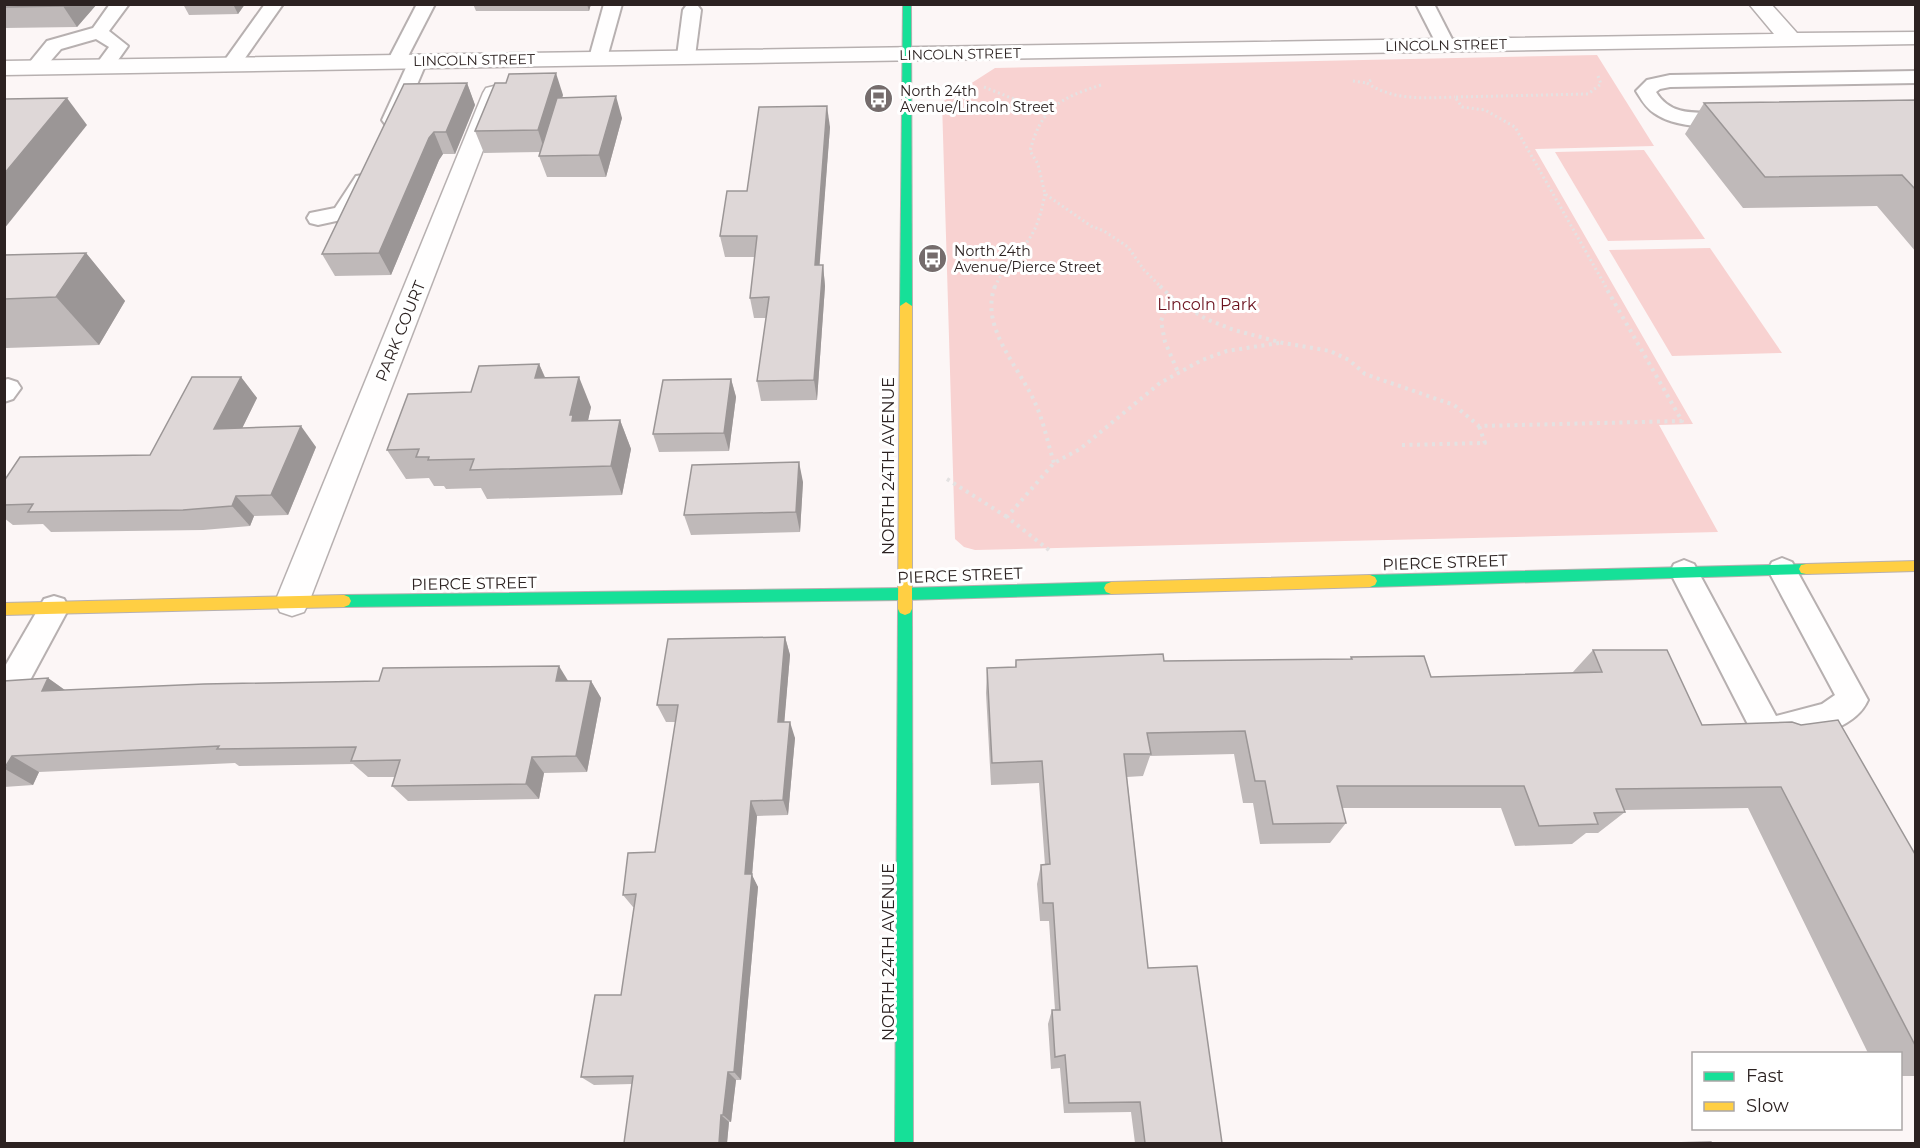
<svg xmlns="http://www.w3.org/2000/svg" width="1920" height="1148" viewBox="0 0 1920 1148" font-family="Montserrat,sans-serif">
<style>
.green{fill:#f8d2d1}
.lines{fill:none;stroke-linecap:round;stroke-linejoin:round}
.lane-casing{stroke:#b7b0b0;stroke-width:4}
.street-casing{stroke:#b7b0b0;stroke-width:3}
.fast-casing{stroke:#b7b0b0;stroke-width:2}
.slow-casing{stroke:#b7b0b0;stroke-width:2}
.path-far1{stroke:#e4e2e2;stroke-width:3;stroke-dasharray:2 3;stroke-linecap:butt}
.path{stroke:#e4e2e2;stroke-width:4;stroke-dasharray:3 4.5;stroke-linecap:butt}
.lane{fill:#fffefe;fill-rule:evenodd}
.street{fill:#fffefe;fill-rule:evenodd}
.fast{fill:#16e098;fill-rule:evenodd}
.slow{fill:#ffcf43;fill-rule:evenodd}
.wall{fill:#bfb9b9}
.shaded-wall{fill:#9b9696}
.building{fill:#ded7d7;stroke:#9b9696;stroke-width:1.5}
.labels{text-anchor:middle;stroke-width:6;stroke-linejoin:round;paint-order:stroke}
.far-street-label{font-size:14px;fill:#2c2221;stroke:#fff}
.far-poi-label{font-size:14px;fill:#2c2221;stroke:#fff;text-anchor:start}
.park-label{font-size:16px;fill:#6b111d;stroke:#fff}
.street-label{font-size:16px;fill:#2c2221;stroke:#fff}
</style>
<rect width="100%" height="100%" fill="#fcf6f6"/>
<!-- green -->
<g class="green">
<path d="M 1597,55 L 1654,146 L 1535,149 L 1693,424 L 1659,425 L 1718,532 L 975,550 L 964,547 L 955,539 L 942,102 L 995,68 Z"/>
<path d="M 1644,150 L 1705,239 L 1608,241 L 1555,152 Z"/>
<path d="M 1710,248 L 1782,353 L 1672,356 L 1609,250 Z"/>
</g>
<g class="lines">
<defs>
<g id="lane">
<path d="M 110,4 L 129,4 L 109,31 L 128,46 L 111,70 L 97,70 L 95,66 L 109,47 L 96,39 L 61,49 L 41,72 L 27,72 L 25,68 L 47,41 L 93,28 Z"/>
<path d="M 265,4 L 283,4 L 238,68 L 224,68 L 222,64 Z"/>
<path d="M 417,4 L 435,4 L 403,66 L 389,66 L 387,62 Z"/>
<path d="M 604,4 L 622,4 L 607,58 L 605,62 L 591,62 L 589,58 Z"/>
<path d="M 1416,4 L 1434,4 L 1455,45 L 1453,49 L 1439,49 Z"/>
<path d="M 692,5 L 698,6 L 701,10 L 695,56 L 693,60 L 679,60 L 677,56 L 683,10 L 686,6 Z"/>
<path d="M 418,55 L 425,57 L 427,61 L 402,120 L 399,124 L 385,124 L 382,120 L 409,61 L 411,57 Z"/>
<path d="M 1916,71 L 1916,83 L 1670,87 L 1660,89 L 1656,92 C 1675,123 1710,108 1739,115 L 1742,119 L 1739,123 C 1715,129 1675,128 1654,113 C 1646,108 1641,99 1636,91 L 1647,80 L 1670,75 Z"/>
<path d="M 363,175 L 370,176 L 374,181 L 350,218 L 318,225 L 310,223 L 307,218 L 310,213 L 335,208 L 356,176 Z"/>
<path d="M 8,379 L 17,382 L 21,388 L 13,399 L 4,402 L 4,380 Z"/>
<path d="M 1782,558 L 1792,562 L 1868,700 C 1853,734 1800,738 1768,746 L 1757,742 L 1670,572 L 1674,564 L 1684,560 L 1694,564 L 1776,716 L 1822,704 L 1835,695 L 1768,570 L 1772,562 Z"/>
<path d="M 54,596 L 64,599 L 69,608 L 15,708 L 4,711 L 4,668 L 44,599 Z"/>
</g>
<g id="street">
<path d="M 1749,4 L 1771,4 L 1797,33 L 1916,32 L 1916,44 L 4,75 L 4,61 L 1774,34 Z"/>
<path d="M 494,86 L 502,88 L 505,93 L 309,602 L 304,612 L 292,616 L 280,612 L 275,602 L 483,93 L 486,88 Z"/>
</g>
<g id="fast">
<path d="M 903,4 L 911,4 L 912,306 L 906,310 L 900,306 Z"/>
<path d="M 1806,564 L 1811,565 L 1813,569 L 1811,573 L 1806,574 L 1370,587 L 1365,585 L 1363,581 L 1365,577 L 1370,575 Z"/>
<path d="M 1111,582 L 1116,584 L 1118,588 L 1116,592 L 1111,594 L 904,600 L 344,607 L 339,605 L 337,601 L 339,597 L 344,595 L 904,588 Z"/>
<path d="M 905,603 L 910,605 L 912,609 L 913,1144 L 895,1144 L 898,609 L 900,605 Z"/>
</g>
<g id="slow">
<path d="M 906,302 L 912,306 L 912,609 L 910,613 L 905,615 L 900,613 L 898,609 L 900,306 Z"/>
<path d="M 1916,561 L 1916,571 L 1806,574 L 1801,573 L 1799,569 L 1801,565 L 1806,564 Z"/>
<path d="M 1370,575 L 1375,577 L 1377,581 L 1375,585 L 1370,587 L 1111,594 L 1106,592 L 1104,588 L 1106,584 L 1111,582 Z"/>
<path d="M 344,595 L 349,597 L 351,601 L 349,605 L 344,607 L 4,615 L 4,603 Z"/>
</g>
</defs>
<!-- lane casing -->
<use href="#lane" class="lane-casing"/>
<!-- street casing -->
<use href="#street" class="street-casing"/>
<!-- fast casing -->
<use href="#fast" class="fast-casing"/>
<!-- slow casing -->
<use href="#slow" class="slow-casing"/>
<!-- path-far1 -->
<g class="path-far1">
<path d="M 1598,76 L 1601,84 L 1588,94 L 1455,97 L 1462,107 L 1485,110 L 1515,127 L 1606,287"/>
<path d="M 1371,80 L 1367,83 C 1394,101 1424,98 1455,97"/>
<path d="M 1353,81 L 1367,83"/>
<path d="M 1101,85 C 1060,98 1041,108 1030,151 L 1038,164 L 1045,194 L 1091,226 L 1104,231 L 1128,247 L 1144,270 L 1161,287"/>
<path d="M 984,87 L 1046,112"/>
<path d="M 995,287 C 1003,267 1020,254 1031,236 C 1039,223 1042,208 1045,194"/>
</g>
<!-- path -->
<g class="path">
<path d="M 995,286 C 979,328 1020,367 1036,405 C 1044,423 1048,444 1054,463"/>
<path d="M 1160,286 L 1171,297 L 1206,319 L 1234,330 L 1283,343 L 1330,351 L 1349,360 L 1365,374 L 1454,405 L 1479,426 L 1682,421 L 1605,286"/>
<path d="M 1171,297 L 1161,321 L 1165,342 L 1178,372"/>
<path d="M 1402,445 L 1485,443 L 1479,426"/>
<path d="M 947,479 L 1007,517"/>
<path d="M 1049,550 L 1007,517 L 1054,463 L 1080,449 L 1160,383 L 1202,360 L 1227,351 L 1279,343"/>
</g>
<!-- lane -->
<use href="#lane" class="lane"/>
<!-- street -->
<use href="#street" class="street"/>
<!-- fast -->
<use href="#fast" class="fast"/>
<!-- slow -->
<use href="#slow" class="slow"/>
</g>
<!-- wall -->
<g class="wall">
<path d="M 4,4 L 97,4 L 77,27 L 4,28 Z"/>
<path d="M 183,4 L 245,4 L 238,14 L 189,15 Z"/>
<path d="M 473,4 L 591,4 L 589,11 L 476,11 Z"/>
<path d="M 467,83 L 475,105 L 455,154 L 443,154 L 439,160 L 391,275 L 335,276 L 322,254 Z"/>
<path d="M 563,95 L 562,97 L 622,118 L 606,177 L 547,177 L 539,156 L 540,152 L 484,153 L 475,131 Z"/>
<path d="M 1916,100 L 1916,252 L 1877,206 L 1743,208 L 1685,134 L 1704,103 Z"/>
<path d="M 830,127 L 819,265 L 823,265 L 825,286 L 817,400 L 761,401 L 757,381 L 766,318 L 754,318 L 750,298 L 755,257 L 725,257 L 720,236 L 747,191 Z"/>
<path d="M 86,253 L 125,301 L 99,345 L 6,348 L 4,350 L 4,255 Z"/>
<path d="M 539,364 L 545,377 L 591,407 L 588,420 L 620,420 L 631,449 L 622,495 L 487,499 L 481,488 L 446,489 L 444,486 L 434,486 L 429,478 L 406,479 L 387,450 L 471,392 Z"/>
<path d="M 241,377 L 257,398 L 242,428 L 316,447 L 288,515 L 254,516 L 250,526 L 203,530 L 51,532 L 43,524 L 13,525 L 4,518 L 4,481 L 150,455 Z"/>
<path d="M 731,379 L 736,397 L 729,451 L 659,452 L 653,434 Z"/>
<path d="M 803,482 L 800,532 L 691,535 L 684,515 Z"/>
<path d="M 785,637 L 790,655 L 784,722 L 795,738 L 788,815 L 757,816 L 752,875 L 758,887 L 741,1080 L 736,1080 L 731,1122 L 729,1122 L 727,1143 L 624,1143 L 632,1084 L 594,1085 L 581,1077 L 621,995 L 634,907 L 633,907 L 623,895 L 655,852 L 676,722 L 666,722 L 657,705 Z"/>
<path d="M 1593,650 L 1702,725 L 1916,856 L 1916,1076 L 1900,1076 L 1900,1053 L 1868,1053 L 1748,808 L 1625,810 L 1625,812 L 1598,833 L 1586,833 L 1572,844 L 1515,846 L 1501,808 L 1342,808 L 1346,823 L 1330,843 L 1260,844 L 1253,803 L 1243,803 L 1234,754 L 1150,756 L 1143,776 L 1127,777 L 1148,968 L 1222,1143 L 1135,1143 L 1131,1112 L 1064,1113 L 1060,1068 L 1051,1069 L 1048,1024 L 1052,1010 L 1055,1010 L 1049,921 L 1040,921 L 1037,884 L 1041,865 L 1045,865 L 1039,783 L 991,785 L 986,693 L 987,668 L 1015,667 L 1016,660 L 1164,661 L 1350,659 L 1351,657 L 1431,677 L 1572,673 Z"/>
<path d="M 48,678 L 65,690 L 591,681 L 601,698 L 587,772 L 544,773 L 539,799 L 408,801 L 392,786 L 395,777 L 368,777 L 353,764 L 239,766 L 235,763 L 39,772 L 33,785 L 4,787 L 4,681 Z"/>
</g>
<!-- shaded-wall -->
<g class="shaded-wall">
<path d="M 64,4 L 97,4 L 77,27 L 63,6 Z"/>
<path d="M 233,4 L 245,4 L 238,14 Z"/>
<path d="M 587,4 L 591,4 L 589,11 Z"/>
<path d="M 556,73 L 563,95 L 545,152 L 538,130 Z"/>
<path d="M 467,83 L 475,105 L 455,154 L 446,132 Z"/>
<path d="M 616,96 L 622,118 L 606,177 L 599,155 Z"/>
<path d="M 67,98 L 87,125 L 4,229 L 4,174 Z"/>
<path d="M 827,106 L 830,127 L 818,286 L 815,265 Z"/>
<path d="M 434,132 L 443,154 L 439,160 L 391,275 L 379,253 L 429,138 Z"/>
<path d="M 86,253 L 125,301 L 99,345 L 56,297 Z"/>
<path d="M 823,265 L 825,286 L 817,400 L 814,380 Z"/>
<path d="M 539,364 L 552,394 L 535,378 Z"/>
<path d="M 241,377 L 257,398 L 232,449 L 214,429 Z"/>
<path d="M 579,377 L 591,407 L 584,439 L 585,450 L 570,415 Z"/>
<path d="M 731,379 L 736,397 L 729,451 L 724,433 Z"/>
<path d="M 620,420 L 631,449 L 622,495 L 611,466 Z"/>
<path d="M 301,426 L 316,447 L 288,515 L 271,495 Z"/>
<path d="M 799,462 L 803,482 L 800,532 L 796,512 Z"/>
<path d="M 236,496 L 254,516 L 250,526 L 232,506 Z"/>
<path d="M 785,637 L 790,655 L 783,738 L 778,722 Z"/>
<path d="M 559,666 L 570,684 L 556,681 Z"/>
<path d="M 48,678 L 73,696 L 42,691 Z"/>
<path d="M 591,681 L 601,698 L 587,772 L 576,756 Z"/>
<path d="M 790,722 L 795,738 L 788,815 L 783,800 Z"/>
<path d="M 12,756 L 39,772 L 33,785 L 5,769 Z"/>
<path d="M 532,757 L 544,773 L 539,799 L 526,784 Z"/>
<path d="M 751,801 L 757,816 L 752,875 L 758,887 L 741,1080 L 734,1072 L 745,874 Z"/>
<path d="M 728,1072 L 736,1080 L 731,1122 L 723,1115 Z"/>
<path d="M 721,1115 L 729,1122 L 727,1143 L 719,1143 Z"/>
</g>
<!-- building -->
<g class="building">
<path d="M 4,4 L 64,4 L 63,6 L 4,7 Z"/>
<path d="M 556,73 L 538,130 L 475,131 L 495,83 L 506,83 L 509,74 Z"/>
<path d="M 467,83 L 446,132 L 434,132 L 429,138 L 379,253 L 322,254 L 404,84 Z"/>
<path d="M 616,96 L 599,155 L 539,156 L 557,98 Z"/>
<path d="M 67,98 L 4,174 L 4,99 Z"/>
<path d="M 1916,100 L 1916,190 L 1902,175 L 1765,177 L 1704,103 Z"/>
<path d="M 827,106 L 815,265 L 823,265 L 814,380 L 757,381 L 769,297 L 750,298 L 757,236 L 720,236 L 727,191 L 747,191 L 759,107 Z"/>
<path d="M 86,253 L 56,297 L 4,299 L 4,255 Z"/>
<path d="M 539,364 L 535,378 L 579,377 L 570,415 L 573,415 L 572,421 L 620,420 L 611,466 L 470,470 L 474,459 L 428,460 L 429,457 L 416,457 L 419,449 L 387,450 L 408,394 L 471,392 L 479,366 Z"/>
<path d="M 192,377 L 241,377 L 214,429 L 301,426 L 271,495 L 236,496 L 232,506 L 183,510 L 28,512 L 33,504 L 4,505 L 4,481 L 20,457 L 150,455 Z"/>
<path d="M 731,379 L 724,433 L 653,434 L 663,380 Z"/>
<path d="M 799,462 L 796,512 L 684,515 L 692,465 Z"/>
<path d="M 785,637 L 778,722 L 790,722 L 783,800 L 751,801 L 745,874 L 752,874 L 734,1072 L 728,1072 L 723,1115 L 721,1115 L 719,1143 L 624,1143 L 633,1076 L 581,1077 L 595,995 L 621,995 L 636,894 L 623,895 L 628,853 L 655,852 L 678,705 L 657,705 L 668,639 Z"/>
<path d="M 1593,650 L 1667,650 L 1702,725 L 1792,722 L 1801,725 L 1838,720 L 1916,856 L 1916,1047 L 1781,787 L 1616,789 L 1625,812 L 1594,813 L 1598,824 L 1539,826 L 1524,786 L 1337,786 L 1346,823 L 1273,824 L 1265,781 L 1255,781 L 1245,731 L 1147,733 L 1151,754 L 1124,754 L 1148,968 L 1197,966 L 1222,1143 L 1145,1143 L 1140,1102 L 1069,1103 L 1065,1055 L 1055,1057 L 1052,1010 L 1060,1010 L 1053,903 L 1043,903 L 1041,865 L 1050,864 L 1042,761 L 992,763 L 987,668 L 1016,667 L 1016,660 L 1163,654 L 1164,661 L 1352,659 L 1351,657 L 1424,656 L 1431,677 L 1602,672 Z"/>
<path d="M 559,666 L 556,681 L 591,681 L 576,756 L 532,757 L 526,784 L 392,786 L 400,760 L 351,761 L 356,747 L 217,749 L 219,746 L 12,756 L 4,769 L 4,681 L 48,678 L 42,691 L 204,684 L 379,681 L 383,668 Z"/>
<path d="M 1711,1142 L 1712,1143 L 1671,1143 Z"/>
</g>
<!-- icons -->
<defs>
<symbol id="bus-disc" viewBox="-11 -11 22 22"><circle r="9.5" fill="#756c6c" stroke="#fff"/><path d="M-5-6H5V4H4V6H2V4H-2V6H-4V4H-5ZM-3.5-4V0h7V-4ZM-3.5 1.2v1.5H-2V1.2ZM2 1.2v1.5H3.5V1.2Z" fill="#fff"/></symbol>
</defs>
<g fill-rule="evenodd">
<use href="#bus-disc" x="862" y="82" width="33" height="33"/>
<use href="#bus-disc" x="916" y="242" width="33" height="33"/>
</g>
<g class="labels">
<!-- far-street labels -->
<g class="far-street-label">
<text transform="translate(1446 45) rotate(-1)" y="5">LINCOLN STREET</text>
<text transform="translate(960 54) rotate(-1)" y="5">LINCOLN STREET</text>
<text transform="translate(474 60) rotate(-1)" y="5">LINCOLN STREET</text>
</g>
<!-- far-poi labels -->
<g class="far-poi-label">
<text x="900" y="96">North 24th<tspan x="900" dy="16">Avenue/Lincoln Street</tspan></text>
<text x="954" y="256">North 24th<tspan x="954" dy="16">Avenue/Pierce Street</tspan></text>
</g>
<!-- park labels -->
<g class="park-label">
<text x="1207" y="310">Lincoln Park</text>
</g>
<!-- street labels -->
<g class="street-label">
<text transform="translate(400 331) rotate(-68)" y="6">PARK COURT</text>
<text transform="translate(888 466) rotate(-90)" y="6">NORTH 24TH AVENUE</text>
<text transform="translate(1445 562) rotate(-2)" y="6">PIERCE STREET</text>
<text transform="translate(960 575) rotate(-2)" y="6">PIERCE STREET</text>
<text transform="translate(474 583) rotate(-1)" y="6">PIERCE STREET</text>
<text transform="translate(888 952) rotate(-90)" y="6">NORTH 24TH AVENUE</text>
</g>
</g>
<!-- border -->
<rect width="1920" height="1148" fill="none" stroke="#2c2221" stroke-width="12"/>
<!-- legend -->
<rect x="1692" y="1052" width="210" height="78" fill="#ffffff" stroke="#aba7a6" stroke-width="1.5"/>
<rect x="1704" y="1072" width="30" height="9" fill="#16e098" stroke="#aba7a6" stroke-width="1.5"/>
<text x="1746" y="1082" font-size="18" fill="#2c2221">Fast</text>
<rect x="1704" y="1102" width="30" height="9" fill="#ffcf43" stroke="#aba7a6" stroke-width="1.5"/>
<text x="1746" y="1112" font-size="18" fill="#2c2221">Slow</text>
</svg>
